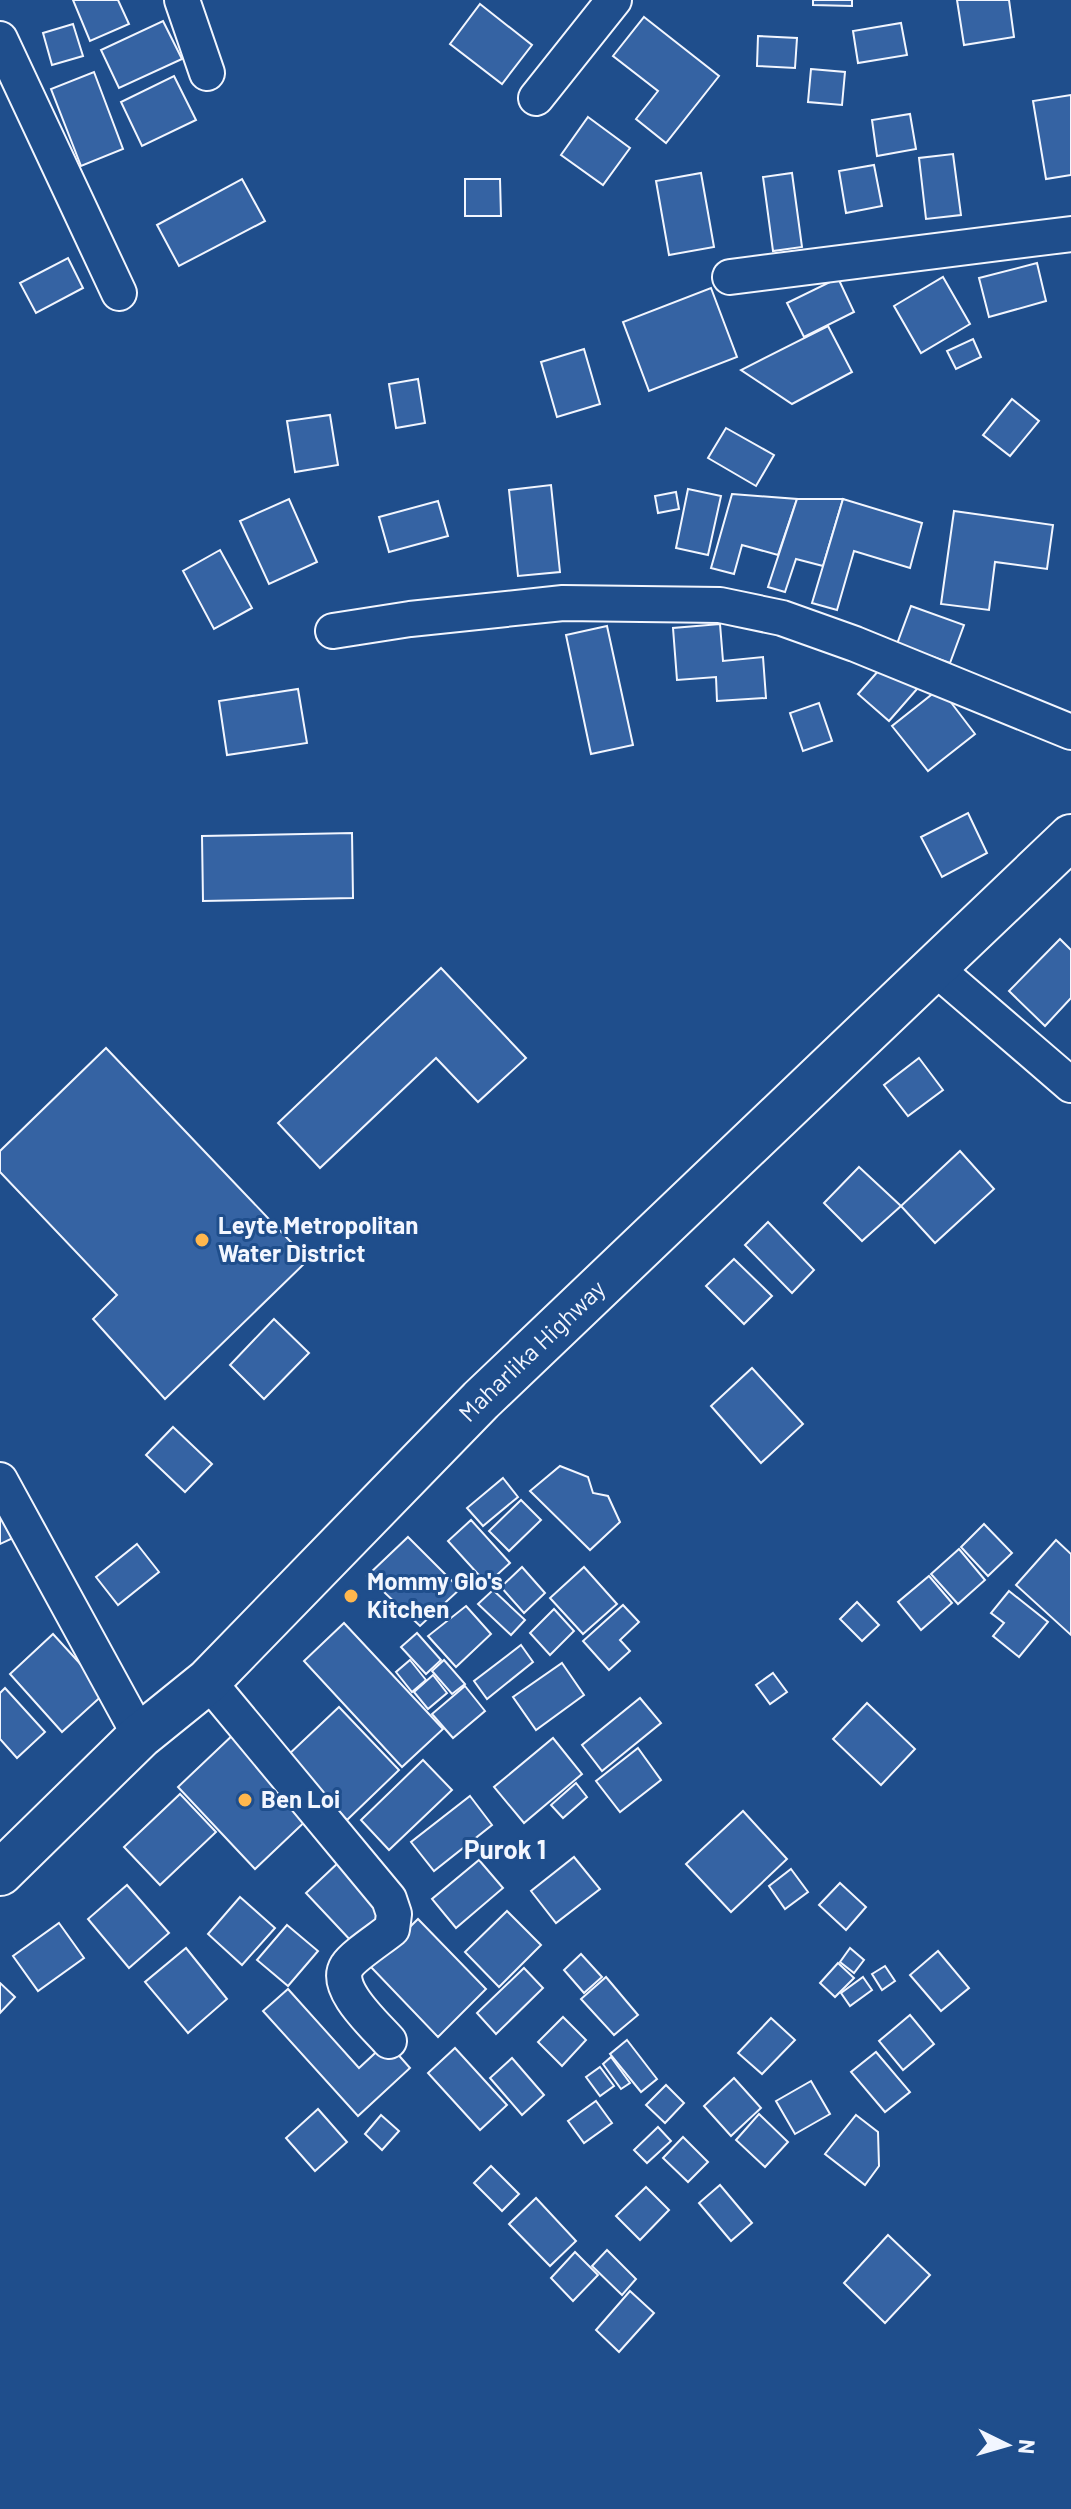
<svg xmlns="http://www.w3.org/2000/svg" width="1071" height="2509" viewBox="0 0 1071 2509" font-family="Barlow,sans-serif">
<style>
.building{fill:#3563a3;stroke:#f2f6ff;stroke-width:2}
.lines{fill:none;stroke-linecap:round;stroke-linejoin:round}
.minor-casing{stroke:#f2f6ff;stroke-width:38}
.primary-casing{stroke:#f2f6ff;stroke-width:48}
.minor{stroke:#1f4e8c;stroke-width:34}
.primary{stroke:#1f4e8c;stroke-width:44}
.poi-dot{fill:#ffb74d;stroke:#1f4e8c;stroke-width:3}
.labels{text-anchor:middle;stroke-width:6;stroke-linejoin:round;paint-order:stroke}
.poi-label{font-size:24px;font-weight:bold;fill:#f2f6ff;stroke:#1f4e8c;text-anchor:start}
.street-label{font-size:24px;fill:#f2f6ff;stroke:#1f4e8c}
.neighbourhood-label{font-size:26px;font-weight:bold;fill:#f2f6ff;stroke:#1f4e8c}
</style>
<rect width="100%" height="100%" fill="#1f4e8c"/>
<!-- building -->
<g class="building">
<path d="M 73,0 L 118,0 L 129,24 L 90,41 Z"/>
<path d="M 813,0 L 852,0 L 852,6 L 813,5 Z"/>
<path d="M 957,0 L 1009,0 L 1014,37 L 964,45 Z"/>
<path d="M 480,4 L 532,45 L 502,84 L 450,44 Z"/>
<path d="M 644,17 L 719,76 L 666,143 L 636,119 L 658,91 L 613,56 Z"/>
<path d="M 163,21 L 182,59 L 119,88 L 101,50 Z"/>
<path d="M 901,23 L 907,55 L 858,63 L 853,31 Z"/>
<path d="M 73,24 L 83,56 L 52,65 L 43,33 Z"/>
<path d="M 758,36 L 797,38 L 795,68 L 757,66 Z"/>
<path d="M 811,69 L 845,72 L 842,105 L 808,102 Z"/>
<path d="M 94,72 L 123,149 L 81,166 L 51,89 Z"/>
<path d="M 174,76 L 196,120 L 142,146 L 121,102 Z"/>
<path d="M 1071,95 L 1071,175 L 1046,179 L 1033,101 Z"/>
<path d="M 910,114 L 916,149 L 877,156 L 872,120 Z"/>
<path d="M 588,117 L 630,148 L 603,185 L 561,155 Z"/>
<path d="M 953,154 L 961,215 L 926,219 L 919,158 Z"/>
<path d="M 874,165 L 882,206 L 846,213 L 839,171 Z"/>
<path d="M 701,173 L 714,247 L 669,255 L 656,181 Z"/>
<path d="M 792,173 L 802,247 L 773,251 L 763,177 Z"/>
<path d="M 242,179 L 265,221 L 179,266 L 157,225 Z"/>
<path d="M 465,179 L 500,179 L 501,216 L 465,216 Z"/>
<path d="M 68,258 L 83,288 L 36,313 L 20,283 Z"/>
<path d="M 1037,263 L 1046,301 L 989,317 L 979,278 Z"/>
<path d="M 943,277 L 970,324 L 921,353 L 894,306 Z"/>
<path d="M 838,278 L 854,312 L 804,337 L 787,303 Z"/>
<path d="M 711,288 L 737,357 L 649,391 L 623,322 Z"/>
<path d="M 828,326 L 852,372 L 792,404 L 741,370 Z"/>
<path d="M 973,339 L 981,357 L 956,369 L 947,351 Z"/>
<path d="M 584,349 L 600,404 L 557,417 L 541,362 Z"/>
<path d="M 418,379 L 425,423 L 396,428 L 389,384 Z"/>
<path d="M 1012,399 L 1039,421 L 1010,456 L 983,435 Z"/>
<path d="M 330,415 L 338,465 L 295,472 L 287,421 Z"/>
<path d="M 726,428 L 774,455 L 756,486 L 708,458 Z"/>
<path d="M 551,485 L 560,572 L 518,576 L 509,490 Z"/>
<path d="M 688,489 L 721,496 L 708,555 L 676,548 Z"/>
<path d="M 676,492 L 679,509 L 658,513 L 655,496 Z"/>
<path d="M 732,494 L 797,499 L 778,555 L 742,545 L 734,574 L 711,568 Z"/>
<path d="M 289,499 L 317,562 L 269,584 L 240,521 Z"/>
<path d="M 797,499 L 843,499 L 823,566 L 796,559 L 785,592 L 768,587 Z"/>
<path d="M 843,499 L 922,523 L 910,568 L 854,551 L 837,610 L 812,603 Z"/>
<path d="M 438,501 L 448,536 L 389,552 L 379,517 Z"/>
<path d="M 954,511 L 1053,525 L 1047,569 L 995,562 L 989,610 L 941,604 Z"/>
<path d="M 220,550 L 252,608 L 214,629 L 183,571 Z"/>
<path d="M 911,606 L 964,625 L 950,663 L 897,644 Z"/>
<path d="M 720,624 L 723,661 L 763,657 L 766,698 L 717,701 L 716,677 L 677,680 L 673,628 Z"/>
<path d="M 607,626 L 633,745 L 591,754 L 566,635 Z"/>
<path d="M 887,661 L 917,689 L 889,721 L 858,694 Z"/>
<path d="M 940,688 L 975,734 L 928,771 L 892,726 Z"/>
<path d="M 298,689 L 307,743 L 227,755 L 219,701 Z"/>
<path d="M 819,703 L 832,741 L 803,751 L 790,713 Z"/>
<path d="M 968,813 L 987,853 L 942,877 L 921,837 Z"/>
<path d="M 352,833 L 353,898 L 203,901 L 202,836 Z"/>
<path d="M 1060,939 L 1071,950 L 1071,998 L 1045,1026 L 1009,991 Z"/>
<path d="M 441,968 L 526,1058 L 478,1102 L 436,1058 L 320,1168 L 278,1123 Z"/>
<path d="M 106,1048 L 308,1260 L 165,1399 L 93,1319 L 117,1295 L 0,1172 L 0,1151 Z"/>
<path d="M 919,1058 L 943,1090 L 908,1116 L 884,1085 Z"/>
<path d="M 960,1151 L 994,1189 L 935,1243 L 901,1206 Z"/>
<path d="M 859,1167 L 901,1206 L 862,1241 L 824,1203 Z"/>
<path d="M 768,1222 L 814,1270 L 792,1293 L 745,1245 Z"/>
<path d="M 734,1259 L 772,1296 L 744,1324 L 706,1286 Z"/>
<path d="M 274,1319 L 309,1353 L 264,1399 L 230,1365 Z"/>
<path d="M 752,1368 L 803,1424 L 761,1463 L 711,1406 Z"/>
<path d="M 173,1427 L 212,1464 L 185,1492 L 146,1455 Z"/>
<path d="M 560,1466 L 588,1477 L 593,1493 L 608,1496 L 620,1522 L 590,1550 L 530,1491 Z"/>
<path d="M 503,1478 L 518,1497 L 483,1526 L 467,1508 Z"/>
<path d="M 521,1500 L 541,1520 L 509,1551 L 489,1531 Z"/>
<path d="M 0,1513 L 13,1538 L 0,1544 Z"/>
<path d="M 471,1520 L 510,1563 L 487,1584 L 448,1541 Z"/>
<path d="M 984,1524 L 1012,1553 L 988,1576 L 961,1547 Z"/>
<path d="M 408,1537 L 460,1589 L 420,1626 L 367,1576 Z"/>
<path d="M 1056,1540 L 1071,1554 L 1071,1635 L 1016,1585 Z"/>
<path d="M 137,1544 L 159,1572 L 118,1605 L 96,1577 Z"/>
<path d="M 959,1549 L 985,1580 L 958,1604 L 931,1574 Z"/>
<path d="M 522,1567 L 545,1593 L 524,1613 L 501,1587 Z"/>
<path d="M 584,1567 L 617,1604 L 583,1634 L 550,1598 Z"/>
<path d="M 929,1576 L 952,1603 L 921,1630 L 898,1602 Z"/>
<path d="M 493,1590 L 525,1620 L 511,1635 L 478,1604 Z"/>
<path d="M 1009,1591 L 1048,1622 L 1019,1657 L 993,1636 L 1004,1623 L 991,1613 Z"/>
<path d="M 857,1602 L 879,1625 L 862,1641 L 840,1619 Z"/>
<path d="M 623,1605 L 639,1622 L 620,1640 L 630,1651 L 609,1670 L 583,1641 Z"/>
<path d="M 466,1606 L 491,1634 L 456,1667 L 428,1636 Z"/>
<path d="M 554,1609 L 574,1631 L 550,1655 L 530,1633 Z"/>
<path d="M 344,1623 L 443,1729 L 402,1767 L 304,1661 Z"/>
<path d="M 417,1633 L 441,1660 L 426,1674 L 401,1647 Z"/>
<path d="M 53,1634 L 106,1692 L 62,1732 L 10,1674 Z"/>
<path d="M 521,1645 L 533,1662 L 487,1699 L 474,1681 Z"/>
<path d="M 410,1660 L 426,1680 L 412,1692 L 396,1672 Z"/>
<path d="M 444,1660 L 465,1684 L 452,1694 L 432,1671 Z"/>
<path d="M 562,1663 L 584,1695 L 536,1730 L 513,1697 Z"/>
<path d="M 773,1673 L 787,1692 L 770,1704 L 756,1685 Z"/>
<path d="M 433,1675 L 447,1693 L 428,1709 L 414,1692 Z"/>
<path d="M 465,1686 L 485,1711 L 453,1738 L 432,1714 Z"/>
<path d="M 5,1688 L 45,1732 L 17,1758 L 0,1739 L 0,1693 Z"/>
<path d="M 640,1698 L 661,1723 L 602,1771 L 582,1745 Z"/>
<path d="M 867,1703 L 915,1749 L 881,1785 L 833,1739 Z"/>
<path d="M 339,1707 L 399,1770 L 347,1820 L 287,1756 Z"/>
<path d="M 236,1732 L 313,1814 L 255,1869 L 178,1787 Z"/>
<path d="M 553,1738 L 582,1774 L 524,1823 L 494,1787 Z"/>
<path d="M 638,1748 L 661,1780 L 620,1812 L 596,1781 Z"/>
<path d="M 423,1760 L 452,1790 L 389,1850 L 361,1820 Z"/>
<path d="M 576,1783 L 587,1797 L 563,1818 L 551,1805 Z"/>
<path d="M 180,1794 L 216,1832 L 160,1885 L 124,1847 Z"/>
<path d="M 470,1796 L 492,1825 L 434,1871 L 411,1842 Z"/>
<path d="M 743,1811 L 787,1859 L 731,1912 L 686,1864 Z"/>
<path d="M 574,1857 L 600,1889 L 556,1923 L 531,1891 Z"/>
<path d="M 479,1860 L 503,1888 L 456,1928 L 432,1899 Z"/>
<path d="M 339,1862 L 387,1913 L 354,1944 L 306,1893 Z"/>
<path d="M 791,1869 L 808,1892 L 785,1909 L 769,1886 Z"/>
<path d="M 840,1883 L 866,1907 L 846,1930 L 819,1905 Z"/>
<path d="M 127,1885 L 169,1933 L 129,1968 L 88,1919 Z"/>
<path d="M 240,1897 L 275,1928 L 242,1965 L 208,1934 Z"/>
<path d="M 507,1911 L 541,1945 L 499,1987 L 465,1952 Z"/>
<path d="M 418,1919 L 486,1989 L 438,2037 L 370,1966 Z"/>
<path d="M 59,1923 L 84,1958 L 38,1991 L 13,1956 Z"/>
<path d="M 287,1925 L 318,1951 L 288,1986 L 257,1960 Z"/>
<path d="M 186,1948 L 227,1999 L 188,2033 L 145,1982 Z"/>
<path d="M 850,1948 L 864,1960 L 854,1973 L 840,1962 Z"/>
<path d="M 938,1951 L 969,1988 L 941,2011 L 910,1975 Z"/>
<path d="M 581,1954 L 602,1977 L 584,1993 L 564,1970 Z"/>
<path d="M 838,1963 L 854,1978 L 835,1997 L 820,1983 Z"/>
<path d="M 885,1966 L 895,1981 L 882,1990 L 872,1974 Z"/>
<path d="M 524,1968 L 543,1988 L 496,2034 L 477,2013 Z"/>
<path d="M 606,1977 L 638,2015 L 614,2035 L 581,1999 Z"/>
<path d="M 863,1977 L 872,1990 L 850,2006 L 841,1993 Z"/>
<path d="M 0,1983 L 15,1997 L 0,2013 Z"/>
<path d="M 288,1989 L 359,2068 L 387,2042 L 410,2068 L 358,2116 L 263,2011 Z"/>
<path d="M 910,2015 L 934,2044 L 903,2070 L 879,2041 Z"/>
<path d="M 563,2017 L 586,2040 L 562,2066 L 538,2042 Z"/>
<path d="M 771,2018 L 795,2040 L 762,2074 L 738,2053 Z"/>
<path d="M 627,2040 L 657,2079 L 641,2092 L 610,2054 Z"/>
<path d="M 455,2048 L 507,2105 L 480,2130 L 428,2073 Z"/>
<path d="M 876,2052 L 910,2092 L 885,2112 L 851,2072 Z"/>
<path d="M 611,2057 L 630,2083 L 621,2089 L 603,2064 Z"/>
<path d="M 512,2058 L 544,2095 L 522,2115 L 490,2078 Z"/>
<path d="M 600,2067 L 614,2086 L 600,2096 L 586,2077 Z"/>
<path d="M 734,2078 L 761,2108 L 731,2136 L 704,2106 Z"/>
<path d="M 811,2081 L 830,2114 L 795,2134 L 776,2101 Z"/>
<path d="M 666,2085 L 684,2103 L 665,2123 L 646,2105 Z"/>
<path d="M 596,2101 L 612,2123 L 584,2143 L 568,2121 Z"/>
<path d="M 318,2109 L 347,2142 L 315,2171 L 286,2138 Z"/>
<path d="M 759,2114 L 788,2142 L 765,2167 L 736,2140 Z"/>
<path d="M 381,2115 L 399,2131 L 382,2150 L 365,2134 Z"/>
<path d="M 856,2115 L 878,2132 L 879,2166 L 865,2185 L 825,2154 Z"/>
<path d="M 658,2127 L 671,2141 L 647,2163 L 634,2150 Z"/>
<path d="M 683,2137 L 708,2162 L 688,2182 L 663,2158 Z"/>
<path d="M 491,2166 L 519,2194 L 502,2211 L 474,2183 Z"/>
<path d="M 720,2185 L 752,2223 L 731,2241 L 699,2203 Z"/>
<path d="M 646,2187 L 669,2210 L 640,2240 L 616,2216 Z"/>
<path d="M 536,2198 L 576,2241 L 550,2266 L 509,2224 Z"/>
<path d="M 888,2235 L 930,2275 L 885,2323 L 844,2283 Z"/>
<path d="M 607,2250 L 636,2279 L 622,2295 L 592,2266 Z"/>
<path d="M 575,2252 L 598,2275 L 573,2301 L 551,2278 Z"/>
<path d="M 630,2291 L 654,2313 L 619,2352 L 596,2330 Z"/>
</g>
<g class="lines">
<defs>
<g id="minor">
<path d="M 182,0 L 207,73"/>
<path d="M 0,39 L 119,293"/>
<path d="M 536,98 L 614,0"/>
<path d="M 730,277 L 1071,234"/>
<path d="M 333,631 L 410,619 L 563,603 L 720,605 L 782,618 L 855,644 L 1071,732"/>
<path d="M 935,968 L 1071,1085"/>
<path d="M 0,1480 L 140,1736"/>
<path d="M 208,1681 L 389,1899 L 394,1914 L 392,1929 C 381,1938 353,1956 347,1966 C 333,1988 375,2025 389,2041"/>
</g>
<g id="primary">
<path id="s1" d="M 0,1873 L 140,1736 L 208,1681 L 481,1400 L 1071,837"/>
</g>
</defs>
<!-- minor casing -->
<use href="#minor" class="minor-casing"/>
<!-- primary casing -->
<use href="#primary" class="primary-casing"/>
<!-- minor -->
<use href="#minor" class="minor"/>
<!-- primary -->
<use href="#primary" class="primary"/>
</g>
<!-- markers -->
<g class="poi-dot">
<circle cx="202" cy="1240" r="8"/>
<circle cx="351" cy="1596" r="8"/>
<circle cx="245" cy="1800" r="8"/>
</g>
<g class="labels">
<!-- poi labels -->
<g class="poi-label">
<text x="218" y="1234">Leyte Metropolitan<tspan x="218" dy="28">Water District</tspan></text>
<text x="367" y="1590">Mommy Glo's<tspan x="367" dy="28">Kitchen</tspan></text>
<text x="261" y="1808">Ben Loi</text>
</g>
<!-- street labels -->
<g class="street-label">
<text dy="8" stroke="none"><textPath href="#s1" startOffset="746">Maharlika Highway</textPath></text>
</g>
<!-- neighbourhood labels -->
<g class="neighbourhood-label">
<text x="505" y="1859">Purok 1</text>
</g>
</g>
<!-- north arrow -->
<g transform="translate(1007 2445) rotate(95)" stroke="#1f4e8c" stroke-width="6" paint-order="stroke">
<path d="M0-6L14 30L0 20L-14 30Z" fill="#f2f6ff"/>
<text y="-12" font-size="22" font-weight="bold" text-anchor="middle" fill="#f2f6ff">N</text>
</g>
</svg>
